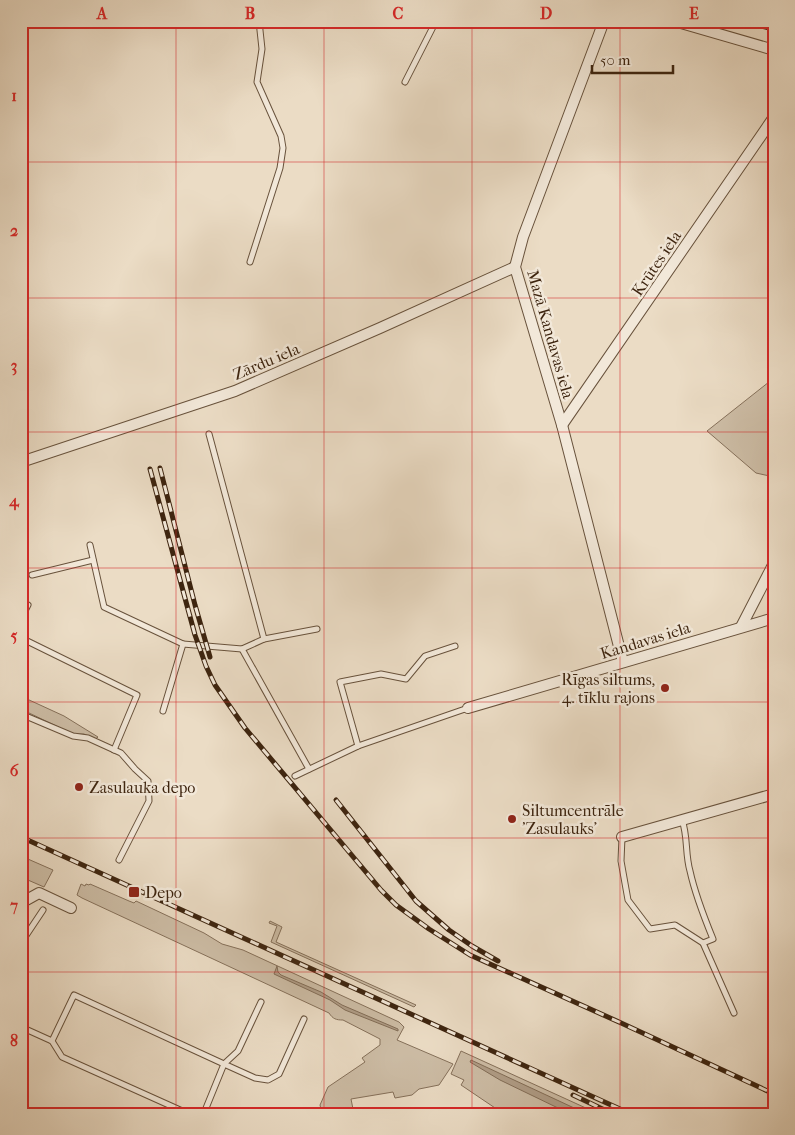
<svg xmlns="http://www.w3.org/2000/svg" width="795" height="1135" viewBox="0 0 795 1135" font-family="'IM FELL French Canon',serif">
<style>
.green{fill:#cdbda6;stroke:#85705a}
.water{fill:#b09d87;stroke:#826d57}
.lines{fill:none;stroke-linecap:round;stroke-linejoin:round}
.lane-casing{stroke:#68523c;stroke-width:7}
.street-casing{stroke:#68523c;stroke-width:12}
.secondary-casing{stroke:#3d240f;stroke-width:17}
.lane{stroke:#f2e8d9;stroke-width:5}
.street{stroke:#f2e8d9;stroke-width:10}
.secondary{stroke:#f2e8d9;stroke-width:15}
.rail-casing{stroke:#3d240f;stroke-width:5}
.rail{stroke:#f2e8d9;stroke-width:3;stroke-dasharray:9;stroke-linecap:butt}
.grid{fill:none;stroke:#d62828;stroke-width:1;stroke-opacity:0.55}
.poi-dot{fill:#8f2418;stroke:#f2e8d9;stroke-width:2}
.labels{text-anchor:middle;stroke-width:5;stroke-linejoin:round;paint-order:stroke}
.street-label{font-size:16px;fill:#3d240f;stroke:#f2e8d9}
.poi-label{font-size:16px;fill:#3d240f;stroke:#f2e8d9;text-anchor:start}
.neatline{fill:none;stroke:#d62828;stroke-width:2}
.grid-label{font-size:16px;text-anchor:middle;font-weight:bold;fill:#d62828}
</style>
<rect width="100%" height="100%" fill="#ebdcc5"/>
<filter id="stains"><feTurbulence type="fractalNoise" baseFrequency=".004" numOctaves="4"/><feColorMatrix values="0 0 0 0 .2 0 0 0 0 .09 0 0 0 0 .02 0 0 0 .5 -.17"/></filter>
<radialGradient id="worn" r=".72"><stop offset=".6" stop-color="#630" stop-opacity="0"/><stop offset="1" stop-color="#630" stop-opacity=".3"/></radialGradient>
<!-- green -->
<g class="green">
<path d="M 774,378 L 774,477 L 756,473 L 707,431 Z"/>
<path d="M 24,699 L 27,699 L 64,716 L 98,737 L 97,738 L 94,739 L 84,734 L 73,734 L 27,712 L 21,709 L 21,703 Z"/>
<path d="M 21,856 L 53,870 L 44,887 L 21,877 Z"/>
<path d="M 81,884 L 85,886 L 86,884 L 89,885 L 90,884 L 129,901 L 134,903 L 136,901 L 204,933 L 222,944 L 243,950 L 399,1022 L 404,1027 L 397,1040 L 453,1064 L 439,1085 L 419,1089 L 412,1095 L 395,1098 L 393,1092 L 351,1099 L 354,1114 L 322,1114 L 320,1105 L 328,1087 L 365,1062 L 362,1058 L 380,1045 L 380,1039 L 343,1020 C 336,1020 333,1019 329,1013 L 82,898 L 77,895 Z"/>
<path d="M 270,921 L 282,927 L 276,942 L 416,1005 L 414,1007 L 271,942 L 277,926 L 269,923 Z"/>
<path d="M 461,1051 L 599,1114 L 504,1114 L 461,1085 L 464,1080 L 451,1074 Z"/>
</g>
<!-- water -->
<g class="water">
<path d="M 277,966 L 278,972 L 281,975 L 321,992 L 342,1005 L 398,1029 L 398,1031 L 345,1010 L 330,1000 L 274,974 Z"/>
<path d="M 471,1060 L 587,1114 L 571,1114 L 558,1108 L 500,1080 L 470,1062 Z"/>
</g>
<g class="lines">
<defs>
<g id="lane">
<path d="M 405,82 L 436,21"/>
<path d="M 250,262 L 280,168 L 283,148 L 281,136 L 257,82 L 262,49 L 259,21"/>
<path d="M 209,434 L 264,639"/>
<path d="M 90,545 L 104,607 L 183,644"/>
<path d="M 32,575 L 93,560"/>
<path d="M 21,619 L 28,605"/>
<path d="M 21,638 L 137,695 L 114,750"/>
<path d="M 163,711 L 183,644 L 242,649"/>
<path d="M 21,714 L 73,736 L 88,738 L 121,753 L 135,769 L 148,781 L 149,801 L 119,860"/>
<path d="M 358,746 L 340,682 L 381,674 L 406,679 L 425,656 L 455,646"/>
<path d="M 309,769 L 242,649 L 264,639 L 317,629"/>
<path d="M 295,776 L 358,746 L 468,708"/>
<path d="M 682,820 C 688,836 685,854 690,871 C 695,894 704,917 713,939 L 703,943 L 734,1013"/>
<path d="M 622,837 L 621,861 L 628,900 L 650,929 L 675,925 L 703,943"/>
<path d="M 21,943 L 43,910"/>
<path d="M 261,1002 L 238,1051 L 224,1064 L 255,1078 L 268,1080 L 279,1074 L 304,1019"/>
<path d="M 21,1027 L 52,1041 L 62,1057 L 189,1114"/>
<path d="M 52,1041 L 74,995 L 224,1064 L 204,1113 L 195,1114"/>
</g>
<g id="street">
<path d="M 604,21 L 523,237 L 515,267 L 562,425 L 623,662"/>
<path d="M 674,21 L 774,50"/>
<path d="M 562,425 L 774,117"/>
<path d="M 21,462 L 235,391 L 380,328 L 515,267"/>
<path d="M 741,627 L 774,563"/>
<path d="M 468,708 L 774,618"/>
<path d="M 622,837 L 774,794"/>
<path d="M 21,903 L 39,893 L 71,908"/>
</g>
<path id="secondary" d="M 766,21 L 774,23"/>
</defs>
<!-- lane casing -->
<use href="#lane" class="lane-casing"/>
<!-- street casing -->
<use href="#street" class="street-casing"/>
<!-- secondary casing -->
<use href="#secondary" class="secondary-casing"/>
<!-- lane -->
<use href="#lane" class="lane"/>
<!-- street -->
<use href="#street" class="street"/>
<!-- secondary -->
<use href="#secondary" class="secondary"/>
<defs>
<g id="rail">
<path d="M 160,468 L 195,605 L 210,657"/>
<path d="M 150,469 L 195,635 L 206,666 L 215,685 L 245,728 L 381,890 L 396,905 L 429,929 L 470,955 L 619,1022 L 774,1094"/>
<path d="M 336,800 L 416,901 L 449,930 L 472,946 L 498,961"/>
<path d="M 21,837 L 631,1114"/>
<path d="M 573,1095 L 613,1114"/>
</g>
</defs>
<!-- rail casing -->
<use href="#rail" class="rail-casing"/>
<!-- rail -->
<use href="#rail" class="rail"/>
</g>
<!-- grid -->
<path class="grid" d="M 176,21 L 176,1114M 324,21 L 324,1114M 472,21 L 472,1114M 620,21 L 620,1114M 21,162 L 774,162M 21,298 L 774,298M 21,432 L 774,432M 21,568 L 774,568M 21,702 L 774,702M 21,838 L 774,838M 21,972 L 774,972"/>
<!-- markers -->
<g class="poi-dot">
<circle cx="665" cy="688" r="5"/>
<circle cx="79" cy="787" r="5"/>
<circle cx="512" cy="819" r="5"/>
<rect x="128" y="886" width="12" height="12" rx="2.5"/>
</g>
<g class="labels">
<!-- street labels -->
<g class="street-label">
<text transform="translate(656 263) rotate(-56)" y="6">Krūtes iela</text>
<text transform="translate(551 334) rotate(74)" y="6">Mazā Kandavas iela</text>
<text transform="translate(266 361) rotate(-23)" y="6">Zārdu iela</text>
<text transform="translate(645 640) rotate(-17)" y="6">Kandavas iela</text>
</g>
<!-- poi labels -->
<g class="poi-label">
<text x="655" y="685" text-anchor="end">Rīgas siltums,<tspan x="655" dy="18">4. tīklu rajons</tspan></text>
<text x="89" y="793">Zasulauka depo</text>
<text x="522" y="816">Siltumcentrāle<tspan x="522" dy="18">'Zasulauks'</tspan></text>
<text x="145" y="898">Depo</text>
</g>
</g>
<!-- margin -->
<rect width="795" height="1135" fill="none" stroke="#ebdcc5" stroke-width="55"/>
<!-- scale -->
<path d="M592 65v8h81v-8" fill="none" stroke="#3d240f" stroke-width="2.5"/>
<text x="600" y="65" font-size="15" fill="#3d240f" stroke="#f2e8d9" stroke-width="4" paint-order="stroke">50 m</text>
<rect x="28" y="28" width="740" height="1080" class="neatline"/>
<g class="grid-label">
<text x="102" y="19">A</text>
<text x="250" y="19">B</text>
<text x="398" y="19">C</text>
<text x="546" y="19">D</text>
<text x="694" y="19">E</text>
<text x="14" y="101">1</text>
<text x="14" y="236">2</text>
<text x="14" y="371">3</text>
<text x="14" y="506">4</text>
<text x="14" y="641">5</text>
<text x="14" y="776">6</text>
<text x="14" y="911">7</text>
<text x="14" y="1046">8</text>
</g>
<rect width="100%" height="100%" filter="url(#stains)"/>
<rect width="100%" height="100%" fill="url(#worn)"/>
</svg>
